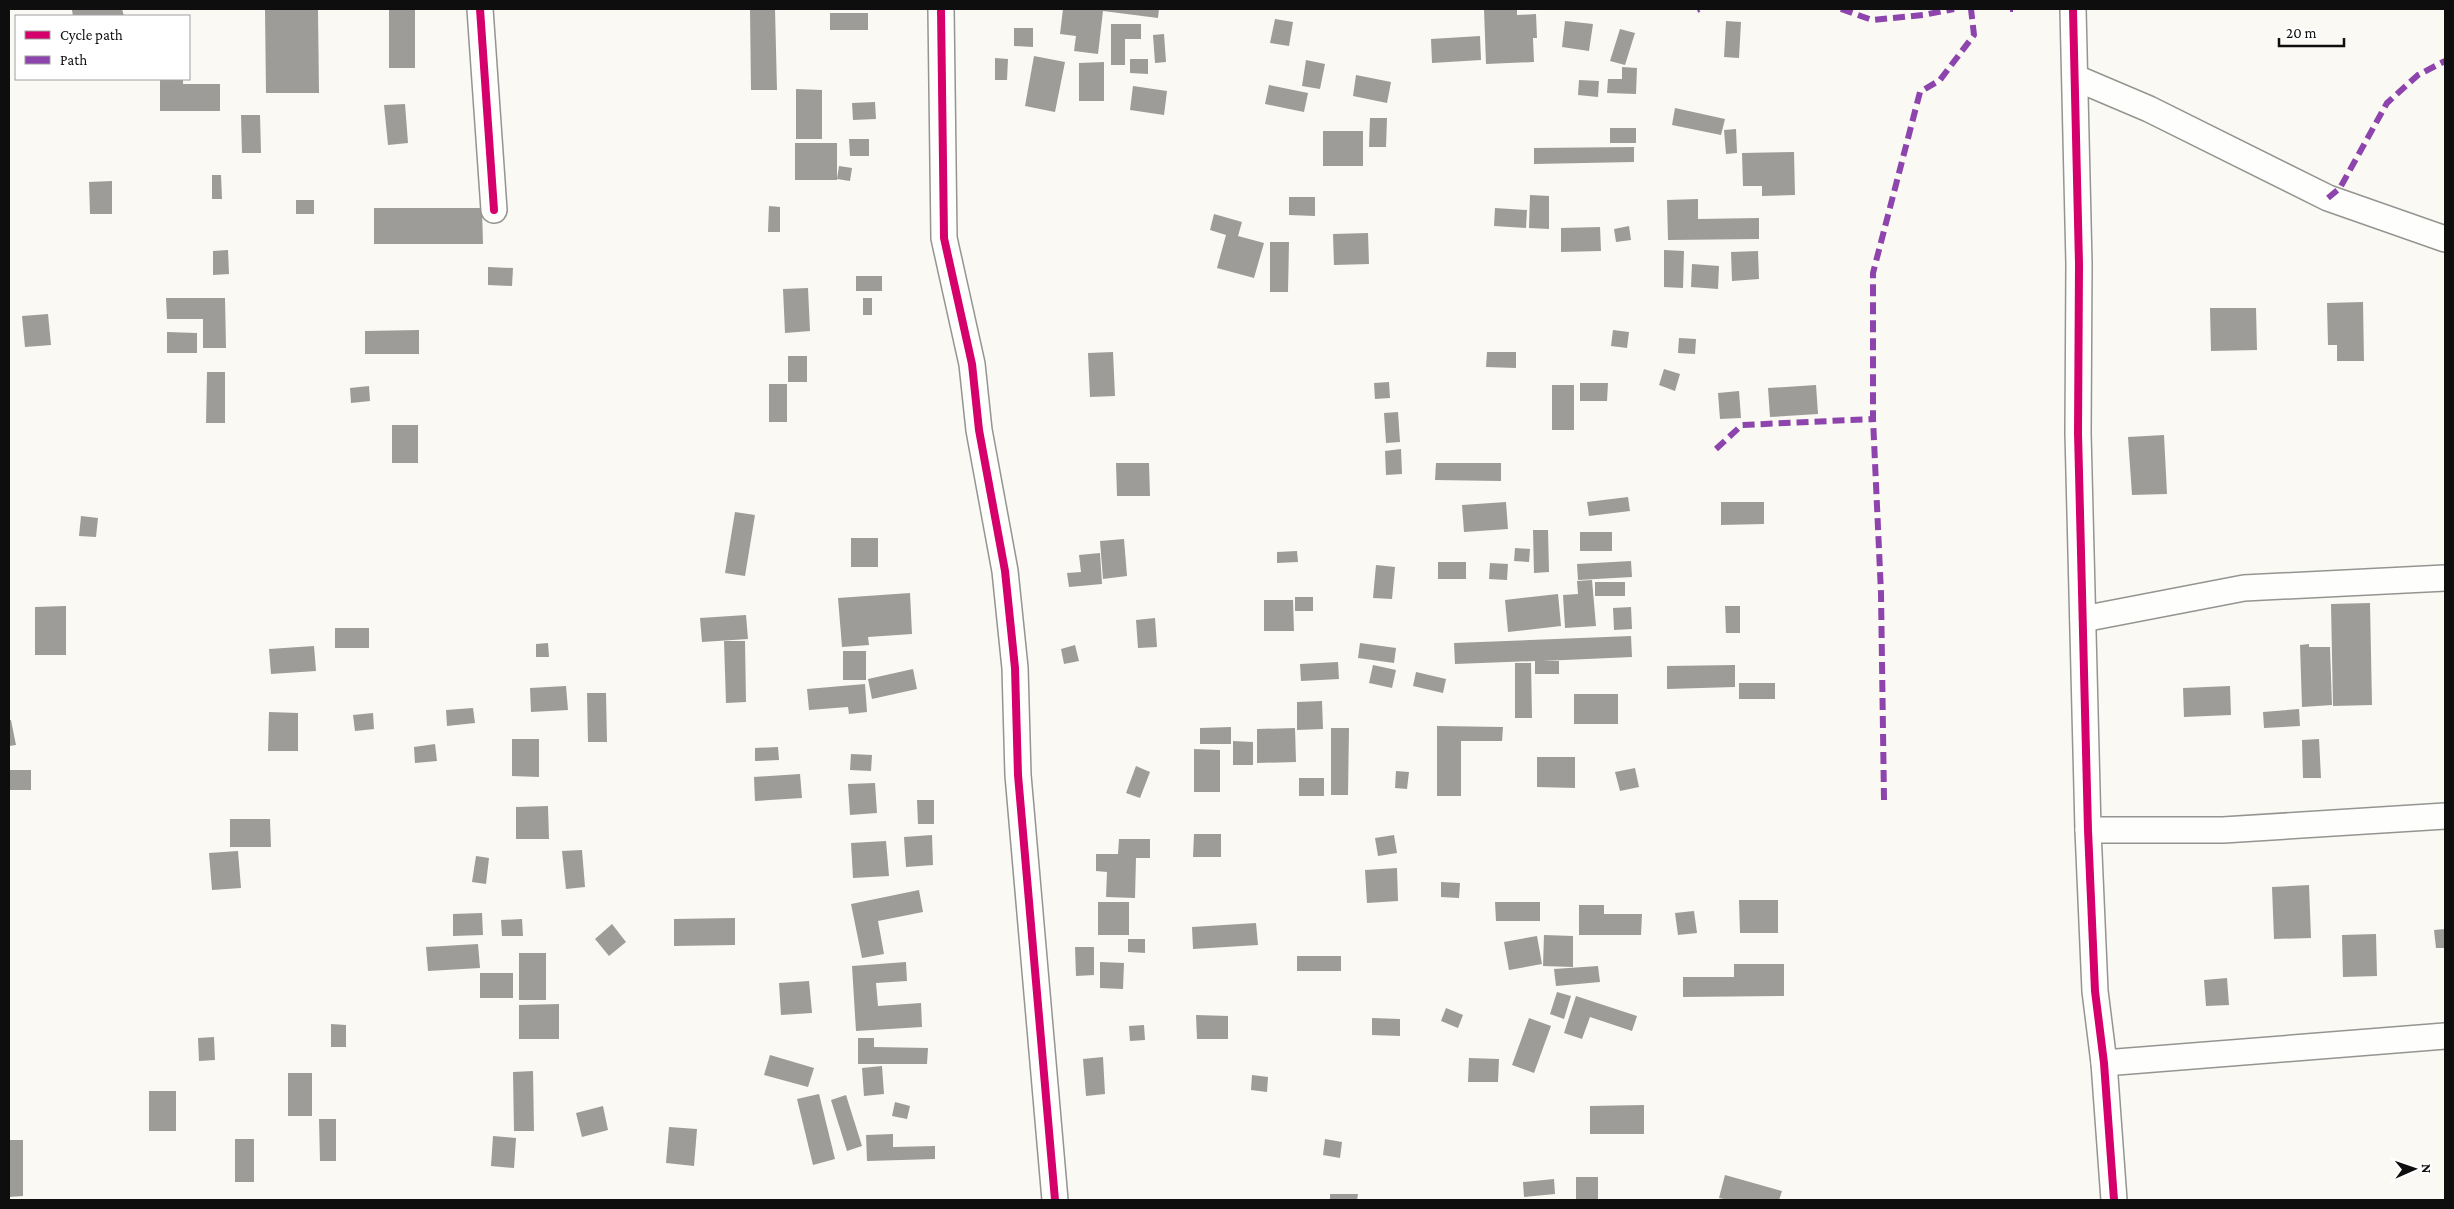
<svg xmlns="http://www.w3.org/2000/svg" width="2454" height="1209" viewBox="0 0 2454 1209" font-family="'Crimson Pro',serif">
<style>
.building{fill:#9e9c98}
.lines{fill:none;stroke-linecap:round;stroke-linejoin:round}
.minor-casing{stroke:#949491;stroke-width:28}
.minor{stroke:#fefefd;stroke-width:25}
.quiet{stroke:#8e44ad;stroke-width:6;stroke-dasharray:12 6;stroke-linecap:butt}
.cycleway-casing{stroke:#fff;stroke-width:11}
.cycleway{stroke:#d6006c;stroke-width:8}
</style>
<rect width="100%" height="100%" fill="#faf9f3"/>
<!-- building -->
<g class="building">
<path d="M 80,9 L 122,9 L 124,16 L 73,16 L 72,10 Z"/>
<path d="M 265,9 L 318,9 L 319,93 L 266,93 Z"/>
<rect x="389" y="9" width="26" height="59"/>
<path d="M 750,9 L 775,9 L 777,90 L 751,90 Z"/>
<path d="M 1063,9 L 1072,10 L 1159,9 L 1158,18 L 1103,11 L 1098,54 L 1074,51 L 1076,36 L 1060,34 Z"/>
<path d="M 1484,9 L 1517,9 L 1517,15 L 1536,14 L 1537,38 L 1533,38 L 1534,62 L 1486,64 Z"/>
<rect x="830" y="13" width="38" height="17"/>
<path d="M 1275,19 L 1293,22 L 1289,46 L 1270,43 Z"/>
<path d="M 1565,21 L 1593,24 L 1589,51 L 1562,47 Z"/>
<path d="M 1726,21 L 1741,22 L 1739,58 L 1724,57 Z"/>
<path d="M 1111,24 L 1141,24 L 1141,39 L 1125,39 L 1125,65 L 1111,65 Z"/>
<path d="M 1014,28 L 1033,28 L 1033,47 L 1014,46 Z"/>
<path d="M 1620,29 L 1635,33 L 1625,65 L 1610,61 Z"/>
<path d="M 1164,34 L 1166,62 L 1155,63 L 1153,35 Z"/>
<path d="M 1480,36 L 1481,60 L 1432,63 L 1431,39 Z"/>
<path d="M 1034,56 L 1065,62 L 1055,112 L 1025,106 Z"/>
<path d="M 995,58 L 1008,59 L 1007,80 L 995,80 Z"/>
<path d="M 1130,59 L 1148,59 L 1148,74 L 1130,73 Z"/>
<path d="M 1306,60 L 1325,64 L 1320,89 L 1302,86 Z"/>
<path d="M 1104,62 L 1104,101 L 1079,101 L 1079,63 Z"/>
<path d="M 1622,67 L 1637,68 L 1636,94 L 1607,93 L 1608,79 L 1622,79 Z"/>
<path d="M 1356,75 L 1391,82 L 1387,103 L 1353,96 Z"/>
<path d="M 160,79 L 183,79 L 183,84 L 220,84 L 220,111 L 160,111 Z"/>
<path d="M 1579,80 L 1599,81 L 1598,97 L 1578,95 Z"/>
<path d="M 1269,85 L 1308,93 L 1304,112 L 1265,104 Z"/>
<path d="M 1133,86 L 1167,91 L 1164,115 L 1130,110 Z"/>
<path d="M 796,89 L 822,90 L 822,139 L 796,139 Z"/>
<path d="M 875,102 L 876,119 L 853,120 L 852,103 Z"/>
<path d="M 405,104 L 408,143 L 388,145 L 384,105 Z"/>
<path d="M 1675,108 L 1725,119 L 1721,135 L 1672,125 Z"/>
<path d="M 241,115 L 260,115 L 261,153 L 242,153 Z"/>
<path d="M 1370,118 L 1387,118 L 1386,147 L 1369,147 Z"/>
<rect x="1610" y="128" width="26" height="15"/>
<path d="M 1736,129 L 1737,153 L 1726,154 L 1724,130 Z"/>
<rect x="1323" y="131" width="40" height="35"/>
<path d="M 849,139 L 869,139 L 869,156 L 850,156 Z"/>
<rect x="795" y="143" width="42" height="37"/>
<path d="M 1634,147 L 1634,162 L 1534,164 L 1534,148 Z"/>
<path d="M 1794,152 L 1795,195 L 1762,196 L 1762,186 L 1743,186 L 1742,153 Z"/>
<path d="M 839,166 L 852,168 L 850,181 L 837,179 Z"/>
<path d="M 212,175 L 221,175 L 222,199 L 212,199 Z"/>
<path d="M 112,181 L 112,214 L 90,214 L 89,182 Z"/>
<path d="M 1530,195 L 1549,196 L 1549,229 L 1529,228 Z"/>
<path d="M 1289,197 L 1315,197 L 1315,216 L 1289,215 Z"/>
<path d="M 1698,199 L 1698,219 L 1759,218 L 1759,239 L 1668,240 L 1667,200 Z"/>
<rect x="296" y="200" width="18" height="14"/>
<path d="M 769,206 L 780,207 L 780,232 L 768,232 Z"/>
<path d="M 374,208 L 482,208 L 483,244 L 374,244 Z"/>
<path d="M 1495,208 L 1527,210 L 1526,228 L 1494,226 Z"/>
<path d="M 1214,214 L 1242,222 L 1238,236 L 1264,243 L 1254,278 L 1217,268 L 1226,235 L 1210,230 Z"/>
<path d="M 1629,226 L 1631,240 L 1616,242 L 1614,229 Z"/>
<path d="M 1600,227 L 1601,251 L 1561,252 L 1561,228 Z"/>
<path d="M 1368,233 L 1369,264 L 1334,265 L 1333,234 Z"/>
<path d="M 1270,242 L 1289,242 L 1288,292 L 1270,292 Z"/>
<path d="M 228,250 L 229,274 L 213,275 L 213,251 Z"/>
<path d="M 1664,250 L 1684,251 L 1683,288 L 1664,287 Z"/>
<path d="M 1758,251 L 1759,279 L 1732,281 L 1731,252 Z"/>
<path d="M 1692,264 L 1719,266 L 1718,289 L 1691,287 Z"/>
<path d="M 488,267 L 513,268 L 512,286 L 488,285 Z"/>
<rect x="856" y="276" width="26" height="15"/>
<path d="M 808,288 L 810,331 L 785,333 L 783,289 Z"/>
<path d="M 166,298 L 225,298 L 226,348 L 203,348 L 203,319 L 167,319 Z"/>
<rect x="863" y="298" width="9" height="17"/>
<path d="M 2363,302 L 2364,361 L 2337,361 L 2337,345 L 2328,345 L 2327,303 Z"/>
<path d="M 2210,308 L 2256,308 L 2257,350 L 2211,351 Z"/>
<path d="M 48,314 L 51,345 L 25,347 L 22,316 Z"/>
<path d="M 419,330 L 419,354 L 365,354 L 365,331 Z"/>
<path d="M 1613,330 L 1629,332 L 1627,348 L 1611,346 Z"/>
<path d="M 167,332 L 197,333 L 197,353 L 167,353 Z"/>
<path d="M 1679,338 L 1696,339 L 1695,354 L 1678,353 Z"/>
<path d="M 1113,352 L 1115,396 L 1090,397 L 1088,353 Z"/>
<path d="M 1487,352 L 1516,352 L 1516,368 L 1486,367 Z"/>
<rect x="788" y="356" width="19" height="26"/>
<path d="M 1664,369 L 1680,374 L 1675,391 L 1659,385 Z"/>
<path d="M 207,372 L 225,372 L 225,423 L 206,423 Z"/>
<path d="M 1389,382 L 1390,398 L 1375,399 L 1374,383 Z"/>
<path d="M 1580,383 L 1608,383 L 1607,401 L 1580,401 Z"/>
<rect x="769" y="384" width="18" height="38"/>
<rect x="1552" y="385" width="22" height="45"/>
<path d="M 1816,385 L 1818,414 L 1770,417 L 1768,388 Z"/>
<path d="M 369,386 L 370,401 L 351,403 L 350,388 Z"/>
<path d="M 1739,391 L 1741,418 L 1720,419 L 1718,393 Z"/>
<path d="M 1398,412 L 1400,442 L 1386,443 L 1384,413 Z"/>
<rect x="392" y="425" width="26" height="38"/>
<path d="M 2164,435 L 2167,494 L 2132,495 L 2128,437 Z"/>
<path d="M 1401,449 L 1402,474 L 1386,475 L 1385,451 Z"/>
<path d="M 1116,463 L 1149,463 L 1150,496 L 1117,496 Z"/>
<path d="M 1436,463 L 1501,463 L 1501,481 L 1435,480 Z"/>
<path d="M 1628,497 L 1630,511 L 1589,516 L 1587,502 Z"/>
<path d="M 1506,502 L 1508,529 L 1464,532 L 1462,505 Z"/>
<path d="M 1721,502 L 1764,502 L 1764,524 L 1721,525 Z"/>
<path d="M 735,512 L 755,515 L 745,576 L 725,573 Z"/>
<path d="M 81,516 L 98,518 L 96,537 L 79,536 Z"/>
<path d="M 1533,530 L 1548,530 L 1549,572 L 1534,573 Z"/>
<rect x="1580" y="532" width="32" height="19"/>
<rect x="851" y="538" width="27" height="29"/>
<path d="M 1124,539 L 1127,576 L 1103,579 L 1100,541 Z"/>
<path d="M 1515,548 L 1530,549 L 1529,562 L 1514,561 Z"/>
<path d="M 1297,551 L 1298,562 L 1277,563 L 1277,552 Z"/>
<path d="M 1100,553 L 1102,584 L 1069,587 L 1067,573 L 1081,572 L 1079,555 Z"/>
<path d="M 1631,561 L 1632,577 L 1578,580 L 1577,564 Z"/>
<rect x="1438" y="562" width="28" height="17"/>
<path d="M 1490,563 L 1508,564 L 1507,580 L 1489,579 Z"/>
<path d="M 1376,565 L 1395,567 L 1392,599 L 1373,598 Z"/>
<path d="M 1592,580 L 1596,626 L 1565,628 L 1563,595 L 1578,594 L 1577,581 Z"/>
<rect x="1595" y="582" width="30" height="14"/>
<path d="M 910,593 L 912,634 L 868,637 L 869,645 L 842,647 L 838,598 Z"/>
<path d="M 1558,594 L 1561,626 L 1508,632 L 1505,600 Z"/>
<rect x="1295" y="597" width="18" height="14"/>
<path d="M 1264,600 L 1293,600 L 1294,631 L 1264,631 Z"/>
<path d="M 2370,603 L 2372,705 L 2333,706 L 2331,604 Z"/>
<path d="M 66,606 L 66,655 L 35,655 L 35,607 Z"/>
<path d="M 1725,606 L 1740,606 L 1740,633 L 1726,633 Z"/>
<path d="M 1631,607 L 1632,629 L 1614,630 L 1613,608 Z"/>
<path d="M 746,615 L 748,639 L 702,642 L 700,618 Z"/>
<path d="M 1155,618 L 1157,647 L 1138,648 L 1136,620 Z"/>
<rect x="335" y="628" width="34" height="20"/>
<path d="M 1631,636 L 1632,657 L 1542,661 L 1559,661 L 1559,674 L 1535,674 L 1535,661 L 1455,664 L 1454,643 Z"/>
<path d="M 724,641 L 745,641 L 746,702 L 726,703 Z"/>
<path d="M 548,643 L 549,657 L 536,657 L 536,644 Z"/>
<path d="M 1360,643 L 1396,648 L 1394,663 L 1358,658 Z"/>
<path d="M 2309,644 L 2309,647 L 2330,647 L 2332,705 L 2302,707 L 2300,645 Z"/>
<path d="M 1075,645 L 1079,661 L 1064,664 L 1061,649 Z"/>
<path d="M 314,646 L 316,671 L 271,674 L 269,649 Z"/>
<rect x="843" y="651" width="23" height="29"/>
<path d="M 1338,662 L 1339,679 L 1301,681 L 1300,664 Z"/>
<path d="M 1515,663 L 1531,663 L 1532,718 L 1515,718 Z"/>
<path d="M 1373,665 L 1396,670 L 1392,688 L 1369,683 Z"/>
<path d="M 1735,665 L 1735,687 L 1667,689 L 1667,666 Z"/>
<path d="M 913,669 L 917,689 L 872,699 L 868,679 Z"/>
<path d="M 1416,672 L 1446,679 L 1443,693 L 1413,686 Z"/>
<rect x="1739" y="683" width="36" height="16"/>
<path d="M 865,684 L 867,712 L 849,714 L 848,707 L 809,710 L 807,689 Z"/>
<path d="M 566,686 L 568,710 L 531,712 L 530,688 Z"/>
<path d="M 2230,686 L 2231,715 L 2184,717 L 2183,688 Z"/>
<path d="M 587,693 L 606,693 L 607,742 L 588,742 Z"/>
<rect x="1574" y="694" width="44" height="30"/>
<path d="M 1322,701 L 1323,729 L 1297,730 L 1297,702 Z"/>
<path d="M 473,708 L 475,723 L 447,726 L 446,710 Z"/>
<path d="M 2299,709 L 2300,726 L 2264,728 L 2263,712 Z"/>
<path d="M 269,712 L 298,713 L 298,751 L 268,751 Z"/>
<path d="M 373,713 L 374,729 L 355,731 L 353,715 Z"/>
<path d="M 9,720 L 11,720 L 16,745 L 9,746 Z"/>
<path d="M 1437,726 L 1503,727 L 1502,741 L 1461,741 L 1461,796 L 1437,796 Z"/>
<path d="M 1231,727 L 1231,744 L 1200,744 L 1200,728 Z"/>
<path d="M 1295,728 L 1296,762 L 1257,763 L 1257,729 Z"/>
<path d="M 1331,728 L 1349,728 L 1348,795 L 1331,795 Z"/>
<path d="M 512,739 L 539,739 L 539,777 L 512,776 Z"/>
<path d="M 2319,739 L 2321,778 L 2303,778 L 2302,740 Z"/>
<path d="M 1233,741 L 1253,742 L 1253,765 L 1233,765 Z"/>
<path d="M 435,744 L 437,761 L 415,763 L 414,747 Z"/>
<path d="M 778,747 L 779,760 L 755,761 L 755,748 Z"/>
<path d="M 1194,749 L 1220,750 L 1220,792 L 1194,792 Z"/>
<path d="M 851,754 L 872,755 L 871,771 L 850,770 Z"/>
<path d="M 1537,757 L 1575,757 L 1575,788 L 1537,787 Z"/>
<path d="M 1136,766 L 1150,772 L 1140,798 L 1126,793 Z"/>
<path d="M 1635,768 L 1639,787 L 1620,791 L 1615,772 Z"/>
<rect x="9" y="770" width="22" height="20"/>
<path d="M 1396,771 L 1409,772 L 1407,789 L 1395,788 Z"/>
<path d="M 800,774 L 802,798 L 755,801 L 754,777 Z"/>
<rect x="1299" y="778" width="25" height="18"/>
<path d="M 875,783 L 877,813 L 850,815 L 848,784 Z"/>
<path d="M 917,800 L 934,800 L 934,824 L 918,824 Z"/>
<path d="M 548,806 L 549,839 L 516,839 L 516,807 Z"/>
<path d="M 230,819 L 270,819 L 271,847 L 230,847 Z"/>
<path d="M 1194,834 L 1221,834 L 1221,857 L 1193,857 Z"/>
<path d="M 932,835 L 933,865 L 906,867 L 904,837 Z"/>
<path d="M 1394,835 L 1397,853 L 1378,856 L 1375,838 Z"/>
<path d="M 1119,839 L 1150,839 L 1150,858 L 1136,858 L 1135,898 L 1106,897 L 1107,872 L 1096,871 L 1096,854 L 1118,854 Z"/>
<path d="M 886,841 L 889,876 L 853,878 L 851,843 Z"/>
<path d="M 582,850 L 585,887 L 566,889 L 562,851 Z"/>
<path d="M 238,851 L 241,888 L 212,890 L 209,853 Z"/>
<path d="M 476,856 L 489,858 L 486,884 L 472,882 Z"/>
<path d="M 1397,868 L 1398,901 L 1367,903 L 1365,870 Z"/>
<path d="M 1441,882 L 1460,883 L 1459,898 L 1441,897 Z"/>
<path d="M 2309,885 L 2311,938 L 2274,939 L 2272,887 Z"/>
<path d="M 919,890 L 923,912 L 878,921 L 884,954 L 862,958 L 851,904 Z"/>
<path d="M 1739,900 L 1778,900 L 1778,933 L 1740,933 Z"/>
<rect x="1098" y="902" width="31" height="33"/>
<path d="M 1495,902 L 1540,902 L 1540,921 L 1496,921 Z"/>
<path d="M 1579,905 L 1604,905 L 1604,914 L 1642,914 L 1641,935 L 1579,935 Z"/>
<path d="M 1694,911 L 1697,933 L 1678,935 L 1675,913 Z"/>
<path d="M 482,913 L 483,935 L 453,936 L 453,914 Z"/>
<path d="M 735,918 L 735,945 L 674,946 L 674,919 Z"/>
<path d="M 522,919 L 523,936 L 502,936 L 501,920 Z"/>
<path d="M 1256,923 L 1258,945 L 1193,949 L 1192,927 Z"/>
<path d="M 612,924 L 626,942 L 609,956 L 595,939 Z"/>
<path d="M 2445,929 L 2445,948 L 2436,948 L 2434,930 Z"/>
<path d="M 2376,934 L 2377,976 L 2343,977 L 2342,935 Z"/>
<path d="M 1544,935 L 1573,936 L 1573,967 L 1543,966 Z"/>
<path d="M 1537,936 L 1542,964 L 1509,970 L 1504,942 Z"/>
<path d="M 1128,939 L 1145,939 L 1145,953 L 1128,952 Z"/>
<path d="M 478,944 L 480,968 L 428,971 L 426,947 Z"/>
<path d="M 1075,947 L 1094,947 L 1094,975 L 1076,976 Z"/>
<rect x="519" y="953" width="27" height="47"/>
<rect x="1297" y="956" width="44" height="15"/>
<path d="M 906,962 L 907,981 L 876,983 L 878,1006 L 921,1003 L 922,1027 L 856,1031 L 852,966 Z"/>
<path d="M 1100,962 L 1124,963 L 1123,989 L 1100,988 Z"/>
<path d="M 1734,964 L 1784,964 L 1784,996 L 1683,997 L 1683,977 L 1734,977 Z"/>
<path d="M 1598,966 L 1600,982 L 1556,986 L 1554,969 Z"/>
<rect x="480" y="973" width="33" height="25"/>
<path d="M 2227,978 L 2229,1005 L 2206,1006 L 2204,980 Z"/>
<path d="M 809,981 L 812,1013 L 781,1015 L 779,983 Z"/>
<path d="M 1557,992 L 1571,996 L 1564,1019 L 1550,1014 Z"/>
<path d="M 1576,996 L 1637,1016 L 1632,1031 L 1590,1017 L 1582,1039 L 1564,1033 Z"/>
<path d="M 559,1004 L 559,1039 L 519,1039 L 519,1005 Z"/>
<path d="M 1446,1008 L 1463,1015 L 1458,1028 L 1441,1021 Z"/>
<path d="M 1196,1015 L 1228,1016 L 1228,1039 L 1197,1039 Z"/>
<path d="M 1372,1018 L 1400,1019 L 1400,1036 L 1372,1035 Z"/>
<path d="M 1529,1018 L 1551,1026 L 1534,1073 L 1512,1065 Z"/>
<path d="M 331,1024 L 346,1025 L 346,1047 L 331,1047 Z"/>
<path d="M 1144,1025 L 1145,1040 L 1130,1041 L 1129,1026 Z"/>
<path d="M 214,1037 L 215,1060 L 199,1061 L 198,1038 Z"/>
<path d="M 858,1038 L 874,1038 L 874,1047 L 928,1048 L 927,1064 L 858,1064 Z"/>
<path d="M 770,1055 L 814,1068 L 808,1087 L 764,1075 Z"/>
<path d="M 1103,1057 L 1105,1094 L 1086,1096 L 1083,1059 Z"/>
<path d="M 1469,1058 L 1499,1059 L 1498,1082 L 1468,1082 Z"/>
<path d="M 882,1066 L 884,1094 L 864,1096 L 862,1068 Z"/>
<path d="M 533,1071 L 534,1131 L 514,1131 L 513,1072 Z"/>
<rect x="288" y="1073" width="24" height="43"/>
<path d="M 1252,1075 L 1268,1077 L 1267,1092 L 1251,1090 Z"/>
<rect x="149" y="1091" width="27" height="40"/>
<path d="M 819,1094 L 835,1159 L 813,1165 L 797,1099 Z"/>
<path d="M 846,1095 L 862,1146 L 847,1151 L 831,1100 Z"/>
<path d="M 895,1102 L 910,1106 L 907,1119 L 892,1116 Z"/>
<path d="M 1644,1105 L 1644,1134 L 1590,1134 L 1590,1106 Z"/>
<path d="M 603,1106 L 608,1130 L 582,1137 L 576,1113 Z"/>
<path d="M 319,1119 L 336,1119 L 336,1161 L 320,1161 Z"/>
<path d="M 669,1127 L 697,1129 L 694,1166 L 666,1163 Z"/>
<path d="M 893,1134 L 893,1147 L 935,1146 L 935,1159 L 867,1161 L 866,1135 Z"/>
<path d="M 493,1136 L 516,1138 L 514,1168 L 491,1166 Z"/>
<rect x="235" y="1139" width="19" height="43"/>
<path d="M 1325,1139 L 1342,1142 L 1340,1158 L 1323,1155 Z"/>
<path d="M 9,1140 L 23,1140 L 23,1196 L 9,1197 Z"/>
<path d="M 1725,1175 L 1782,1191 L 1779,1200 L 1729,1200 L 1719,1198 Z"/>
<rect x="1576" y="1177" width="22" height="23"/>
<path d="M 1554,1179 L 1555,1194 L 1524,1197 L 1523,1182 Z"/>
<path d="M 1330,1194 L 1358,1194 L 1357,1200 L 1330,1200 Z"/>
</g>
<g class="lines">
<defs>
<g id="minor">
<path d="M 480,9 L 494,210"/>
<path d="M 941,9 L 944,238 L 972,364 L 979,430 L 1005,571 L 1015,668 L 1018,775 L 1055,1200"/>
<path d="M 2073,9 L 2079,264 L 2078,433 L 2088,830 L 2095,991 L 2104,1063 L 2114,1200"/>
<path d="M 2076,78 L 2149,109 L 2328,198 L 2445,239"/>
<path d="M 2083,619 L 2244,588 L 2445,578"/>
<path d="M 2088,830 L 2223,830 L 2445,816"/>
<path d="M 2104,1063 L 2445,1036"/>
</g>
</defs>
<!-- minor casing -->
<use href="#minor" class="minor-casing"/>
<!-- minor -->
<use href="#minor" class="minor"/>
<!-- quiet -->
<g class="quiet">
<path d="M 1841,9 L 1872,20 L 1923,15 L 1954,9"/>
<path d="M 2010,9 L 2013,9"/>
<path d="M 1697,10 L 1699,9"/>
<path d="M 2328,198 L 2340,188 L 2387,103 L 2418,75 L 2445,61"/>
<path d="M 1716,449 L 1742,425 L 1873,419"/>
<path d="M 1884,800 L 1881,593 L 1873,419 L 1873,273 L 1920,92 L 1940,80 L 1974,35 L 1971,9"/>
</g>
<defs>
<g id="cycleway">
<path d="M 480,9 L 494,210"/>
<path d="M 941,9 L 944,238 L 972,364 L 979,430 L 1005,571 L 1015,668 L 1018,775 L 1055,1200"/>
<path d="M 2073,9 L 2079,264 L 2078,433 L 2088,830 L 2095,991 L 2104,1063 L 2114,1200"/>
</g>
</defs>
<!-- cycleway casing -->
<use href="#cycleway" class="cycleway-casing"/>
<!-- cycleway -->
<use href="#cycleway" class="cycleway"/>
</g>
<!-- border -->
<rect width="2454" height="1209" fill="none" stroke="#0e0e0e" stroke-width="20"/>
<!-- legend -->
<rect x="15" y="15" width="175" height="65" fill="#ffffff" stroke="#9f9f9f"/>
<rect x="25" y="31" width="25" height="8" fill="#d6006c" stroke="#9f9f9f"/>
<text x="60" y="40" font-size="15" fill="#0e0e0e">Cycle path</text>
<rect x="25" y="56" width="25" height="8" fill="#8e44ad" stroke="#9f9f9f"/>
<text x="60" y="65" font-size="15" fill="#0e0e0e">Path</text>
<!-- north arrow -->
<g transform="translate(2414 1169) rotate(88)" stroke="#ffffff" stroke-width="4" paint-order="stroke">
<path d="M0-4L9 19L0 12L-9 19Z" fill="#0e0e0e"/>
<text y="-8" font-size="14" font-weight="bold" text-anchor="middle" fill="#0e0e0e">N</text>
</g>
<!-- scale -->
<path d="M2279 38v8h65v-8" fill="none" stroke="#0e0e0e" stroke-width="2.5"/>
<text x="2286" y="38" font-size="15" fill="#0e0e0e" stroke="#ffffff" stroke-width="4" paint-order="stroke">20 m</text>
</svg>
